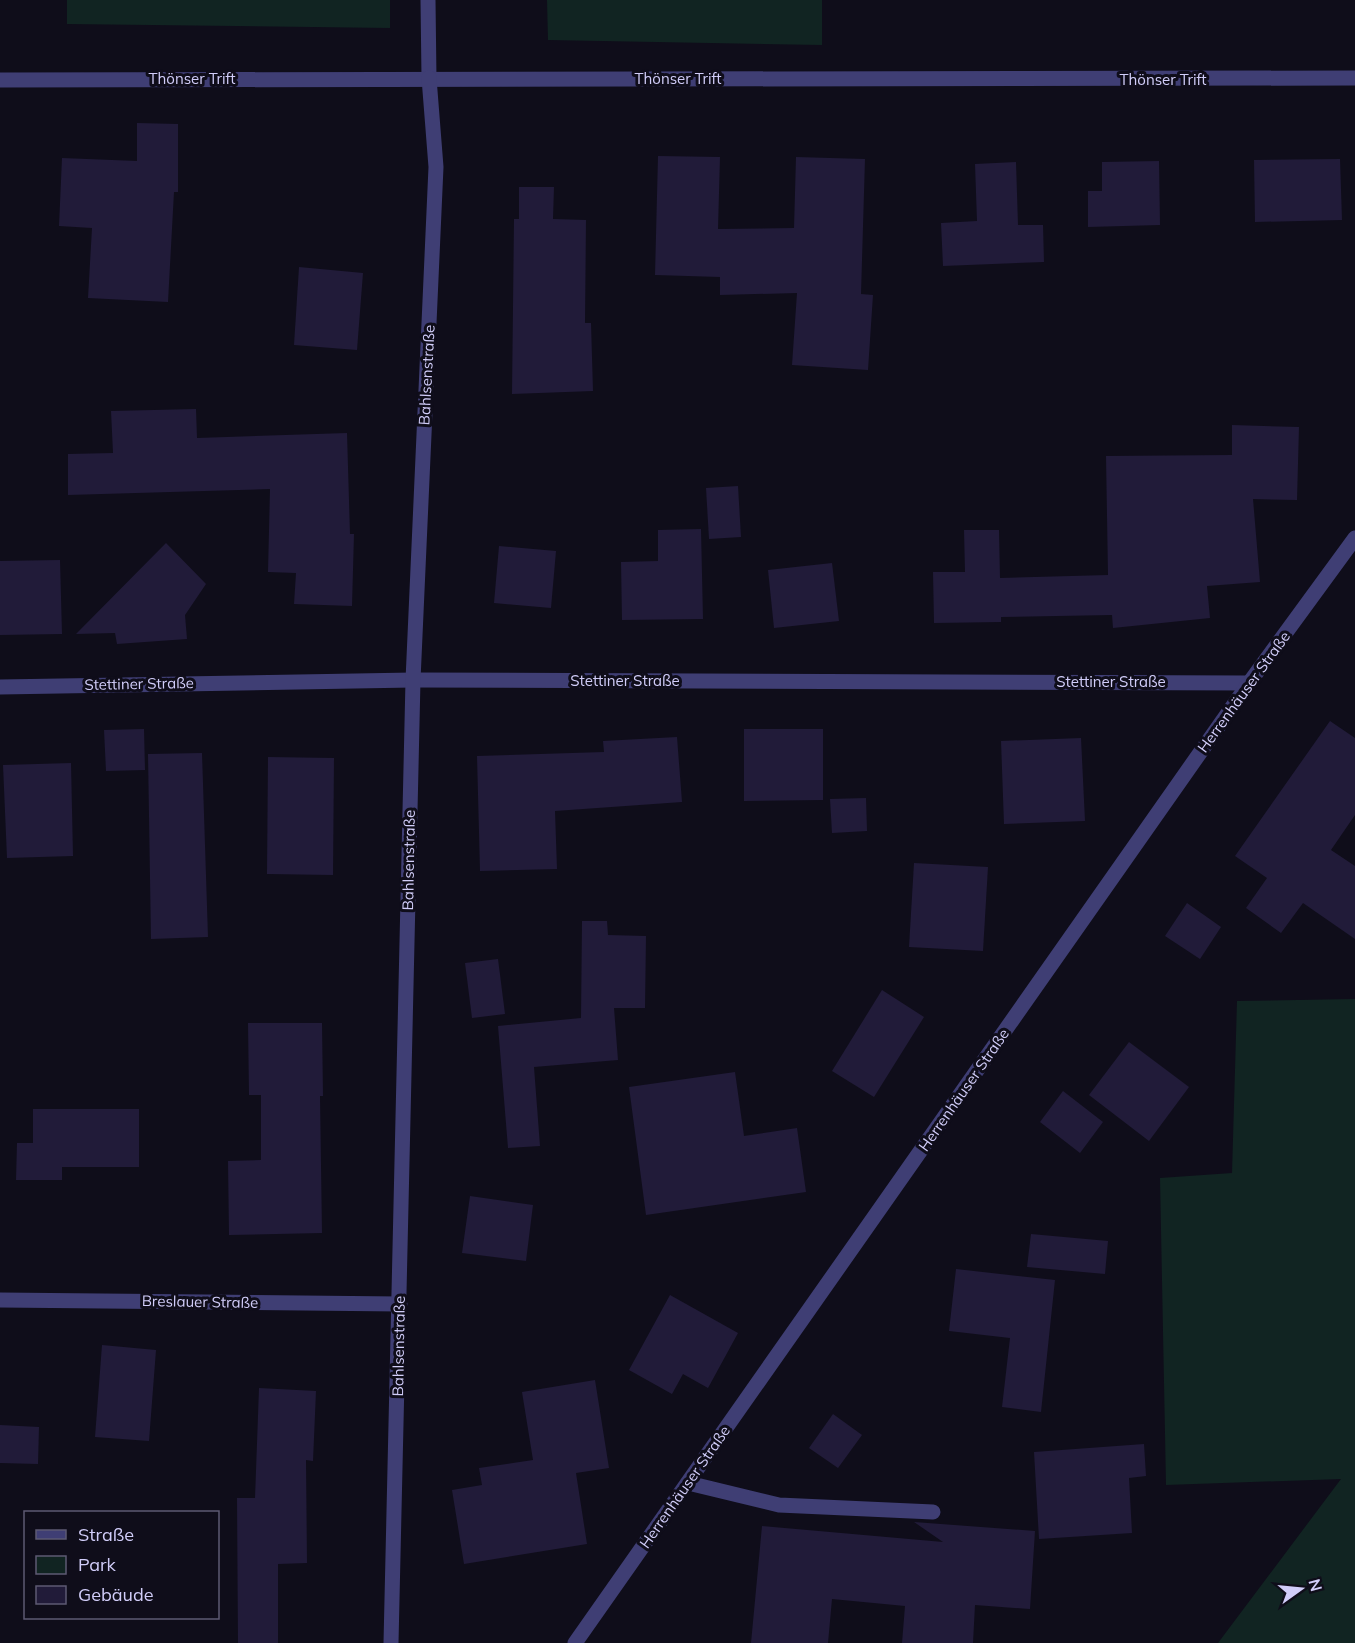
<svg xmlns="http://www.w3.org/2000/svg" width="1355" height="1643" viewBox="0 0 1355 1643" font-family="Mulish,sans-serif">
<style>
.green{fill:#112422}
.building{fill:#211b39}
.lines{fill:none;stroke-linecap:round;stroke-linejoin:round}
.service{stroke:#3f3e74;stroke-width:15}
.minor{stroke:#3f3e74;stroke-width:15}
.labels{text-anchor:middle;stroke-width:6;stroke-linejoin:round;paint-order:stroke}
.street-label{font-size:15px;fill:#d1cdf9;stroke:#0f0d1a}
</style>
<rect width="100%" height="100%" fill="#0f0d1a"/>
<!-- green -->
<g class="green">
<path d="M 67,0 L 390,0 L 390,28 L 67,24 Z"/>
<path d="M 547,0 L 822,0 L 822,45 L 548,40 Z"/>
<path d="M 1355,999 L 1355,1643 L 1218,1643 L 1341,1479 L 1166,1485 L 1160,1178 L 1232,1173 L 1237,1001 Z"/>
</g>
<!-- building -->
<g class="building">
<path d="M 137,123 L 178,124 L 178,192 L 174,192 L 168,302 L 88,298 L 92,228 L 59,226 L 62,158 L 137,161 Z"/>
<path d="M 658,156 L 720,157 L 718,229 L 794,228 L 796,157 L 865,159 L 861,294 L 873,295 L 868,370 L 792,365 L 797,293 L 720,295 L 720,277 L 655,275 Z"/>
<path d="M 1340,159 L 1342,220 L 1255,222 L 1254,160 Z"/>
<path d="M 1159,161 L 1160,225 L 1088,227 L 1088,191 L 1102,191 L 1102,162 Z"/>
<path d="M 1016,162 L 1018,225 L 1043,225 L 1044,262 L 943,266 L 941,223 L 977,221 L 975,164 Z"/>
<path d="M 519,187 L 554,187 L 553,219 L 586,220 L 585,323 L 591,323 L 593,391 L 512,394 L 514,219 L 519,219 Z"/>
<path d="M 299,267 L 363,273 L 357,350 L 294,345 Z"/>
<path d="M 196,409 L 197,438 L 347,433 L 350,534 L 354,534 L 352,606 L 294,604 L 296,573 L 268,572 L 270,489 L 68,495 L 68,454 L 113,453 L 111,411 Z"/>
<path d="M 1232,425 L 1299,427 L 1297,500 L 1253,499 L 1260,582 L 1207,586 L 1210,618 L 1113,628 L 1112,615 L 1001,617 L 1001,622 L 934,623 L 933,572 L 965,572 L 964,530 L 999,530 L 1000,578 L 1108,575 L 1106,456 L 1232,455 Z"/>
<path d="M 738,486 L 741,537 L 709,539 L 706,488 Z"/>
<path d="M 701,529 L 703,619 L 622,620 L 621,562 L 658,561 L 658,530 Z"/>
<path d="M 166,543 L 206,584 L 185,615 L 187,639 L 117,644 L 115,633 L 76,634 Z"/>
<path d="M 499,546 L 556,551 L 551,608 L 494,603 Z"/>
<path d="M 60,560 L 62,634 L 0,635 L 0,561 Z"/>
<path d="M 832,563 L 839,621 L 774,628 L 768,570 Z"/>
<path d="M 1330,721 L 1355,738 L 1355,815 L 1331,850 L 1355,866 L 1355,939 L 1303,903 L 1281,933 L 1246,908 L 1267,878 L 1235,856 Z"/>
<path d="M 144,729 L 145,770 L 106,771 L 104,730 Z"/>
<path d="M 744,729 L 823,729 L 823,800 L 744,801 Z"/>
<path d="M 677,737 L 682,802 L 555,811 L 557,869 L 480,871 L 477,756 L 604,752 L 603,741 Z"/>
<path d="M 1081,738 L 1085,821 L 1004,824 L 1001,741 Z"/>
<path d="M 202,753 L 208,937 L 151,939 L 148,754 Z"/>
<path d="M 268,757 L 334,758 L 333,875 L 267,874 Z"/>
<path d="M 71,763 L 73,856 L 7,858 L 3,765 Z"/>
<path d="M 866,798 L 867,831 L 832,833 L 830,799 Z"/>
<path d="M 914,863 L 988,867 L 983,951 L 909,947 Z"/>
<path d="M 1187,903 L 1221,927 L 1200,959 L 1165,936 Z"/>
<path d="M 582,921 L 607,921 L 608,935 L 646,936 L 645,1008 L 614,1008 L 618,1060 L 534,1067 L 540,1146 L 508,1148 L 498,1026 L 581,1018 Z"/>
<path d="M 498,959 L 505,1014 L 472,1018 L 465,963 Z"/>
<path d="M 882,990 L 924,1017 L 874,1097 L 832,1071 Z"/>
<path d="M 248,1023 L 322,1023 L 323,1096 L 320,1096 L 322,1233 L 229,1235 L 228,1161 L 261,1160 L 261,1095 L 249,1095 Z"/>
<path d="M 1129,1042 L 1189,1087 L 1149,1141 L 1089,1095 Z"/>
<path d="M 735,1072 L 744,1136 L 797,1128 L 806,1192 L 646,1215 L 629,1087 Z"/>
<path d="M 1063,1091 L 1103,1122 L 1080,1153 L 1040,1122 Z"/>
<path d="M 33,1109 L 139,1109 L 139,1167 L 62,1167 L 62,1180 L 16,1180 L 17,1143 L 33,1143 Z"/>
<path d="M 470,1196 L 533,1205 L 526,1261 L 462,1253 Z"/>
<path d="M 1031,1234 L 1108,1241 L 1105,1274 L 1027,1267 Z"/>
<path d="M 956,1269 L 1055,1280 L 1041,1412 L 1002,1407 L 1010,1338 L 949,1331 Z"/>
<path d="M 670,1295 L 738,1333 L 708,1388 L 683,1374 L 672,1394 L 629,1370 Z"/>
<path d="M 102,1345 L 156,1350 L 149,1441 L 95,1437 Z"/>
<path d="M 595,1380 L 609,1468 L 576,1473 L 587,1544 L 464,1564 L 452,1490 L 482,1485 L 479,1468 L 533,1460 L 522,1392 Z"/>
<path d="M 259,1388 L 316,1391 L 313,1461 L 306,1460 L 307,1563 L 278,1564 L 278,1643 L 238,1643 L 237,1498 L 255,1498 Z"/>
<path d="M 833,1414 L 862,1435 L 838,1468 L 809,1448 Z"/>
<path d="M 0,1425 L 39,1427 L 38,1464 L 0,1463 Z"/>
<path d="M 1144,1444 L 1146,1476 L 1129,1478 L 1132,1533 L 1039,1539 L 1034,1452 Z"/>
<path d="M 914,1522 L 1035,1531 L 1030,1609 L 975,1605 L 973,1643 L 902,1643 L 905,1606 L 832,1599 L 828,1643 L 751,1643 L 762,1526 L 943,1542 Z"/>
</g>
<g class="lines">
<!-- service -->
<g class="service">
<path d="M 428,0 L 429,78"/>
<path d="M 688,1483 L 779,1505 L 933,1512"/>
</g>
<!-- minor -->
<g class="minor">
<path d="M 0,80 L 1355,78"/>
<path d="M 0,687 L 413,680 L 1249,683"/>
<path d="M 0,1300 L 400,1304"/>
<path d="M 391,1643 L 413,680 L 436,167 L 429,78"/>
<path d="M 575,1643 L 1249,683 L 1355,538"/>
</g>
</g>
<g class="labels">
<!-- street labels -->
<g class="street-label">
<text x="192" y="84">Thönser Trift</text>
<text x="678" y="84">Thönser Trift</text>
<text x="1163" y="85">Thönser Trift</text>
<text transform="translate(427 375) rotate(-87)" y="5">Bahlsenstraße</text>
<text x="625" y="686">Stettiner Straße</text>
<text x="1111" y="687">Stettiner Straße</text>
<text transform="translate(139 684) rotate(-1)" y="5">Stettiner Straße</text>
<text transform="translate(1244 692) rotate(-54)" y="5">Herrenhäuser Straße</text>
<text transform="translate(409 860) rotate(-89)" y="5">Bahlsenstraße</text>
<text transform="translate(964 1090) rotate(-55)" y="5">Herrenhäuser Straße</text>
<text transform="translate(200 1302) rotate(1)" y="5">Breslauer Straße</text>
<text transform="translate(399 1346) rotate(-89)" y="5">Bahlsenstraße</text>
<text transform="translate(685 1487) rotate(-55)" y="5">Herrenhäuser Straße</text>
</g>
</g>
<!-- legend -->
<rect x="24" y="1511" width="195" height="108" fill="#0f0d1a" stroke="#5d5a73" stroke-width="1.5"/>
<rect x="36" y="1530" width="30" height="9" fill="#3f3e74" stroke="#5d5a73" stroke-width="1.5"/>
<text x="78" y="1541" font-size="18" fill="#d1cdf9">Straße</text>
<rect x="36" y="1556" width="30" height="18" fill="#112422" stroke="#5d5a73" stroke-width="1.5"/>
<text x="78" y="1571" font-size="18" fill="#d1cdf9">Park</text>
<rect x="36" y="1586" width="30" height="18" fill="#211b39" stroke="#5d5a73" stroke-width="1.5"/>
<text x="78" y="1601" font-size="18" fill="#d1cdf9">Gebäude</text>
<!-- north arrow -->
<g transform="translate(1301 1589) rotate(75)" stroke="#0f0d1a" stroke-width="4.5" paint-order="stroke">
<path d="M0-4.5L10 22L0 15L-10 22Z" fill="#d1cdf9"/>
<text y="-9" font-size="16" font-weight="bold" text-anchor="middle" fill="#d1cdf9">N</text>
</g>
</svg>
